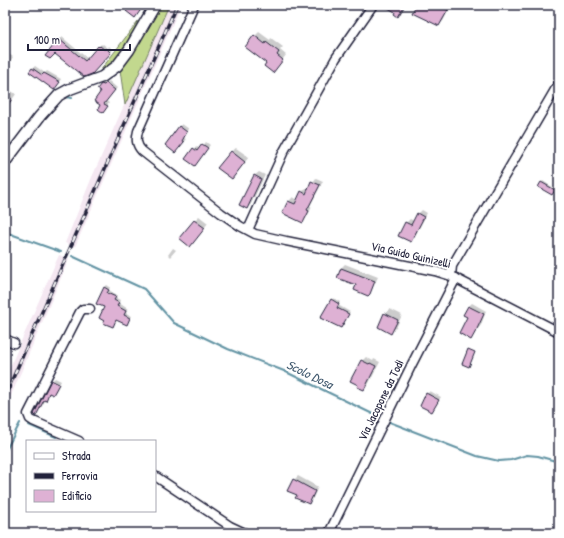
<svg xmlns="http://www.w3.org/2000/svg" width="564" height="538" font-family="'Patrick Hand',sans-serif">
  <rect width="100%" height="100%" fill="#fff"/>
  <filter id="ink" filterUnits="userSpaceOnUse"><feTurbulence type="fractalNoise" baseFrequency=".025" numOctaves="2"/><feDisplacementMap in="SourceGraphic" scale="8" xChannelSelector="R" yChannelSelector="G"/><feConvolveMatrix kernelMatrix="1 2 1 2 8 2 1 2 1" color-interpolation-filters="sRGB"/></filter>
  <g filter="url(#ink)">
    <path fill="#f5e8f2" d="M169,5H181L75,247L65,243L92,177Z
      M59,255L69,259L5,410V378Z"/>
    <path fill="#c2d88e" stroke="#727d64" d="M158,5H169L125,105L120,70Z
      M138,21L141,23L118,62L94,79Z"/>
    <path fill="#0003" d="M132,5L134,6L135,5H144L137,14L130,7Z
      M417,5H448L451,6L443,21L439,25Z
      M259,32L270,40L271,38L283,47L280,50L286,55L277,67L267,63L255,36Z
      M62,37L88,59L101,44L102,45L103,44L108,48L109,46L113,50L91,73L60,39Z
      M5,51L13,57L5,69Z
      M35,66L45,73L47,71L61,79L57,86L32,69Z
      M109,81L117,88L106,101L109,103L105,109L102,105L101,85L104,83L106,84Z
      M8,89L16,94L5,110V92Z
      M182,124L189,129L184,138L186,139L178,149L179,127Z
      M206,142L210,145L195,165L194,149L196,146L200,149Z
      M236,148L249,157L232,178L231,152Z
      M259,172L265,175L251,204L247,208L254,176Z
      M316,178L323,181L310,206L312,207L306,218L303,222L289,201L293,197L298,200L302,192L306,188L308,189Z
      M543,181L555,189L553,192L540,186Z
      M422,210L427,213L415,236L411,240L406,223L410,219L414,221L418,214Z
      M199,216L208,223L194,241L195,220Z
      M173,248L176,250L170,257L168,255Z
      M345,264L378,277L371,291L368,294L341,268Z
      M107,285L110,287L109,290L117,295L116,298L120,300L119,303L128,309L126,313L132,316L127,324L117,319L112,326L106,307L104,288Z
      M334,298L340,302L338,305L350,312L341,327L332,300Z
      M5,299L8,301L5,306Z
      M472,303L486,311L481,325L471,338L468,317V307Z
      M390,309L402,315L396,328L391,332L379,326L385,314Z
      M366,357L373,361L374,359L380,362L368,385L364,389L362,361Z
      M55,378L61,381L56,391L53,394L50,393L36,415L52,381Z
      M430,391L441,397L432,411L427,394Z
      M298,476L318,487L312,500L308,503L298,495L294,480Z"/>
    <g fill="none" stroke-linecap="round" stroke-linejoin="round">
      <path stroke="#6394a4" stroke-width="2" d="M66,97L72,98
        M5,169L8,165
        M5,232L61,252
        M72,256L144,289L174,323L228,349L284,371L383,419
        M387,421L477,456L499,461L511,460L527,455L538,456L559,462
        M29,425L56,437
        M62,440L65,441
        M5,452L20,423"/>
    </g>
    <path fill="#deb1d4" stroke="#22223b" d="M134,5H138L142,8L135,18L126,11L130,6L132,8Z
      M383,5H405L398,17L394,14L395,12Z
      M416,5H437L448,10L439,26L412,13Z
      M254,35L265,44L266,42L279,52L277,55L283,60L273,73L264,66L266,63L245,47Z
      M59,39L85,61L98,46L99,47L100,46L105,50L106,48L111,53L92,74L84,77L55,54L50,59L45,56Z
      M32,68L42,75L44,73L60,82L54,90L29,72Z
      M106,83L115,90L104,104L108,106L103,113L98,109L100,105L94,101L101,91L97,89L101,84L104,85Z
      M5,94L12,99L5,109Z
      M179,126L187,132L182,141L184,142L175,153L165,145Z
      M202,144L208,148L195,166L185,159L193,148L197,151Z
      M231,151L245,162L232,179L217,168Z
      M254,175L261,179L247,209L239,205Z
      M311,181L320,185L307,210L309,211L303,223L282,213L288,201L295,204L301,191L306,194Z
      M541,182L555,190L552,195L538,187Z
      M417,213L424,217L411,242L398,236L405,222L411,225Z
      M194,220L205,228L190,247L179,238Z
      M341,268L375,281L370,294L368,296L354,290L356,285L337,278Z
      M104,287L109,290L107,293L116,297L114,300L119,303L117,306L126,311L124,315L130,318L127,325L116,320L113,327L103,323L104,321L99,318L104,307L96,304Z
      M331,299L339,304L337,308L349,314L341,328L320,318Z
      M468,306L484,314L477,329L471,340L459,333L467,317L463,315Z
      M384,313L398,320L391,334L378,327Z
      M468,349L475,352L469,367L462,364Z
      M361,360L369,364L370,363L376,366L364,390L357,387L358,385L350,381Z
      M51,380L59,384L53,395L49,393L46,401L44,400L36,416L34,414Z
      M426,393L439,400L432,412L420,406Z
      M293,479L315,491L309,504L295,498L297,495L287,491Z"/>
    <g fill="none" stroke-linecap="round" stroke-linejoin="round">
      <defs>
        <path id="minor" d="M194,5L138,131C136,139 136,145 142,151L221,213L240,226L255,234L286,241L435,271L451,276L559,332
          M248,230L284,151L336,58L373,5
          M451,276L452,266L559,83
          M5,339L14,343
          M79,441L33,421L30,419L28,414L80,312L83,309H90
          M155,476L230,526L245,533
          M329,533L412,364L456,278"/>
        <path id="tertiary" d="M5,162L40,116L59,95L70,89L102,77L117,66L129,50L155,5"/>
      </defs>
      <use href="#minor" stroke="#22223b" stroke-width="11"/>
      <use href="#tertiary" stroke="#22223b" stroke-width="13"/>
      <use href="#minor" stroke="#fff" stroke-width="8"/>
      <use href="#tertiary" stroke="#fff" stroke-width="10"/>
      <defs>
        <path id="rail" d="M5,396L177,5"/>
      </defs>
      <use href="#rail" stroke="#22223b" stroke-width="3.5"/>
      <use href="#rail" stroke="#fff" stroke-width="2" stroke-dasharray="6" stroke-linecap="butt"/>
    </g>
  </g>
  <g text-anchor="middle" stroke-width="4" stroke-linejoin="round" paint-order="stroke">
    <g font-size="12" fill="#22223b" stroke="#fff">
      <text transform="translate(411 255) rotate(13)" y="4">Via Guido Guinizelli</text>
      <text transform="translate(381 400) rotate(-64)" y="4">Via Jacopone da Todi</text>
    </g>
    <g font-size="13" font-style="italic" fill="#435b70" stroke="#fff">
      <text transform="translate(310 374) rotate(26)" y="5">Scolo Dosa</text>
    </g>
  </g>
  <rect width="564" height="538" fill="none" stroke="#fff" stroke-width="20"/>
  <rect x="10" y="10" width="544" height="518" fill="none" stroke="#22223b" stroke-width="1.5" filter="url(#ink)"/>
  <rect x="26" y="440" width="130" height="72" fill="#ffffff" stroke="#a7a7b1"/>
  <rect x="34" y="453" width="20" height="6" fill="#ffffff" stroke="#a7a7b1"/>
  <text x="62" y="460" font-size="12" fill="#22223b">Strada</text>
  <rect x="34" y="473" width="20" height="6" fill="#22223b" stroke="#a7a7b1"/>
  <text x="62" y="480" font-size="12" fill="#22223b">Ferrovia</text>
  <rect x="34" y="490" width="20" height="12" fill="#deb1d4" stroke="#a7a7b1"/>
  <text x="62" y="500" font-size="12" fill="#22223b">Edificio</text>
  <path d="M28 44v6h102v-6" fill="none" stroke="#22223b" stroke-width="2"/>
  <text x="34" y="44" font-size="12" fill="#22223b" stroke="#ffffff" stroke-width="3" paint-order="stroke">100 m</text>
</svg>
